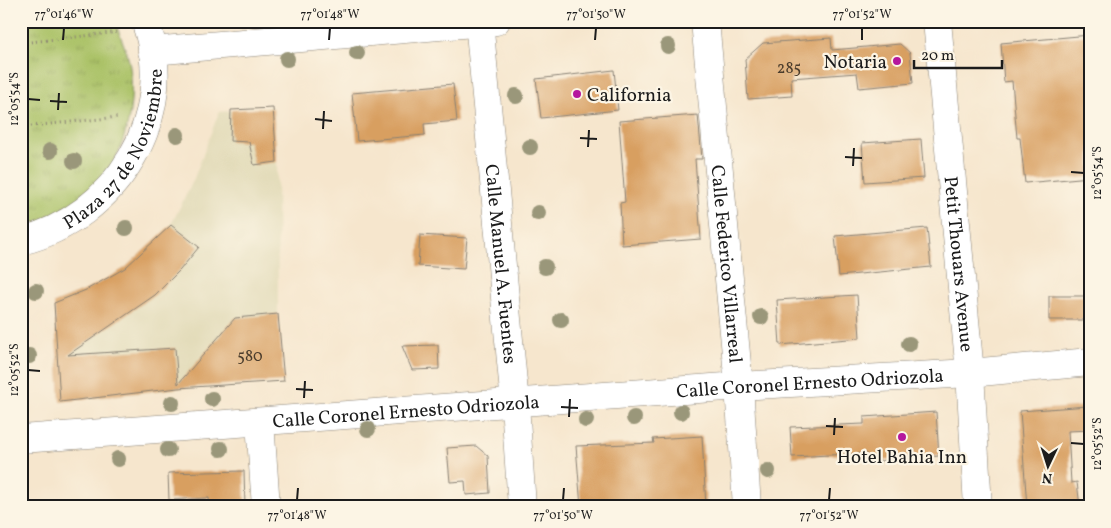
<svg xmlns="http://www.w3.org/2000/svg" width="1111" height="528" font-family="Vollkorn,serif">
  <defs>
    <pattern id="park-tufts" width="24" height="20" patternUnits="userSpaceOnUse" patternTransform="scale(1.25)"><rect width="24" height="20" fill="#abc267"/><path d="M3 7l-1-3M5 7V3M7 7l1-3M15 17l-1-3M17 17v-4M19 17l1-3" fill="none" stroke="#93a659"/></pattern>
  </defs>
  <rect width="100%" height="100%" fill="#fcf5e5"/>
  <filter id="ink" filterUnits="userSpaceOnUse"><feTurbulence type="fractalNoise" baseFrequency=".02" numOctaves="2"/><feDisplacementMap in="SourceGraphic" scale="10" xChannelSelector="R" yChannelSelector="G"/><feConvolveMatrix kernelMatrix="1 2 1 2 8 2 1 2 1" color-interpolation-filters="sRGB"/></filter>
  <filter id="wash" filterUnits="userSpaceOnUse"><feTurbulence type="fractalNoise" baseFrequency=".0096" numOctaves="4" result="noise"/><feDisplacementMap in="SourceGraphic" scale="20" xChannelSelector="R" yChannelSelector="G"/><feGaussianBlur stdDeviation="1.12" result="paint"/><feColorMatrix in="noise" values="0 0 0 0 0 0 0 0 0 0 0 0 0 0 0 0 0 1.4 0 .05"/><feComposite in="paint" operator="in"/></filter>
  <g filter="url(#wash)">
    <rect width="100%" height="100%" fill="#f6e6cd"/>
    <path fill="#e3dcba" d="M273,107L277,162L278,314L284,381L185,388L60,402L54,303L86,290L125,268L171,225L193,181L219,112Z"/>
    <path fill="url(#park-tufts)" stroke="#646f42" d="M21,21H115C119,34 126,48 129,61C139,114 119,175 76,209C61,221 38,228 21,237Z"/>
    <g id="blocks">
      <path fill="#d89f61" d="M1090,35V177L1025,183L1020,138H1017L1012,81L1004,82L1001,43Z
        M831,38L832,50L900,44L910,53L913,83L859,88L857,73L791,78L792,96L748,99L745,59L763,43Z
        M614,70L618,110L541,118L536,79Z
        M453,84L457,121L424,124L425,135L357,141L352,93Z
        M273,108L277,162L254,165L249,142L230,141L231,110Z
        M698,115L702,159H695L701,239L622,245L620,203L625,202L619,121Z
        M921,139L924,178L865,182L862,143Z
        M171,225L199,247L180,270L155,295L68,355L175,348L178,384L235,318L278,314L284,381L178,388L60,402L54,303L86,290L125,268Z
        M927,228L931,267L839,276L835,236Z
        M420,235L467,238L464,269L418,266Z
        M857,295L860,338L780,345L777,300Z
        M1049,296H1090V320H1049Z
        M438,345L439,369L412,370L402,346Z
        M1088,406L1090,430L1068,431L1071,483L1077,482L1080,507H1027L1020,411Z
        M936,412L939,456L867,462L866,453L792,457L790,427L864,424V417Z
        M702,436L706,507H581L576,446L654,443L653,439Z
        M476,446L488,456L490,493L466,495L465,481L450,482L447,448Z
        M244,471L245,507H210L209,498L169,500L168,473Z"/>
    </g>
  </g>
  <g filter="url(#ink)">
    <use href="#blocks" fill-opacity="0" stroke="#898174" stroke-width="1"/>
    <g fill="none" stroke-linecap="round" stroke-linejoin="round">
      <defs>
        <g id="minor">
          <path id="s1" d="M479,21L515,404L522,507"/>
          <path id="s2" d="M705,21L739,386L747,507"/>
          <path d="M152,51L496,21"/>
          <path id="s3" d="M21,241C115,218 180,116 145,21"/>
          <path d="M260,422L266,507"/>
          <path id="s4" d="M21,439L739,386L970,373L1090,362"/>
        </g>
        <g id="major">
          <path id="s5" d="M937,21L970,373L978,507"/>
        </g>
      </defs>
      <use href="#minor" stroke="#898174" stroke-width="29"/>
      <use href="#major" stroke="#898174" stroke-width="29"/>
      <path stroke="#898174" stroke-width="3" stroke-dasharray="1 4" stroke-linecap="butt" d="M21,43L120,32
        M21,127L119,117"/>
      <use href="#minor" stroke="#fff" stroke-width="28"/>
      <use href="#major" stroke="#fff" stroke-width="28"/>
    </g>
    <g fill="#9a977a">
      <circle cx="668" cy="46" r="8"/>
      <circle cx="357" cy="53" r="8"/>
      <circle cx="287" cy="59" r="8"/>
      <circle cx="516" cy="96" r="8"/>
      <circle cx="177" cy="135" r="8"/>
      <circle cx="530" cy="147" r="8"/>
      <circle cx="50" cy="151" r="8"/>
      <circle cx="74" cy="161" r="8"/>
      <circle cx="538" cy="213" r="8"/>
      <circle cx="126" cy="228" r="8"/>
      <circle cx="545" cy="267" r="8"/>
      <circle cx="36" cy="291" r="8"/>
      <circle cx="761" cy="317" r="8"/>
      <circle cx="561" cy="320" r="8"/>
      <circle cx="909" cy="344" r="8"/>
      <circle cx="29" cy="356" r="8"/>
      <circle cx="212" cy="399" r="8"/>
      <circle cx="172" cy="403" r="8"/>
      <circle cx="681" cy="412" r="8"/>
      <circle cx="634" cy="418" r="8"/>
      <circle cx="586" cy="420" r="8"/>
      <circle cx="368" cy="429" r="8"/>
      <circle cx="221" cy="449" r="8"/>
      <circle cx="168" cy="450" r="8"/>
      <circle cx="118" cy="459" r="8"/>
      <circle cx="768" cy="471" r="8"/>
    </g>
  </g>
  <path fill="none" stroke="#1c1c1c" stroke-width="2" d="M63,40L64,28M329,40L330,28M595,40L596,28M862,40V28M28,99L40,100M50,101L67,102M58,110L59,93M315,119L332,121M323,129L324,111M580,138L597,139M588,147L589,130M845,157L862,158M853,166L854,148M1071,172L1084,173M28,370L40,371M296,389L313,390M304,398L305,381M561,407L578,408M569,417L570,399M826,426L843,427M834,435L835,418M1071,443L1084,444M297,500L298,488M563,500L564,488M829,500L830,488"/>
  <g fill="#b5179e" stroke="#fcf5e5" stroke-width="2">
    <circle cx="897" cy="61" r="5"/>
    <circle cx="577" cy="94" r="5"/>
    <circle cx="902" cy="437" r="5"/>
  </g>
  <g text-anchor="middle" stroke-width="4.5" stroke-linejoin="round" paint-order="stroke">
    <g font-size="16" fill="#4b3d2d">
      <text x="789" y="73">285</text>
      <text x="250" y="361">580</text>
    </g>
    <g font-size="19" fill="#1c1c1c" stroke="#fcf5e5" text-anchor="end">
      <text x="887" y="68">Notaria</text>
      <text x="587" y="101" text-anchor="start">California</text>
      <text x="902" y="463" text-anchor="middle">Hotel Bahia Inn</text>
    </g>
    <g font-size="19" fill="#1c1c1c" stroke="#fcf5e5">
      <text dy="7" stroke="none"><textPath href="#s3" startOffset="141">Plaza 27 de Noviembre</textPath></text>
      <text dy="7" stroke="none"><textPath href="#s1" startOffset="244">Calle Manuel A. Fuentes</textPath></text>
      <text dy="7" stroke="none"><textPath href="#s2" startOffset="244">Calle Federico Villarreal</textPath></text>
      <text dy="7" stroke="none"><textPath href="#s5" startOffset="244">Petit Thouars Avenue</textPath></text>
      <text dy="7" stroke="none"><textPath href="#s4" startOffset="791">Calle Coronel Ernesto Odriozola</textPath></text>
      <text dy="7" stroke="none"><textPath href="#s4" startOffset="386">Calle Coronel Ernesto Odriozola</textPath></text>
    </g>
  </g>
  <rect width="1111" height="528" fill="none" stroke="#fcf5e5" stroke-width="55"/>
  <g transform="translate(1048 466) rotate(184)" stroke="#fcf5e5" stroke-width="4" paint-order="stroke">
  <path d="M0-4L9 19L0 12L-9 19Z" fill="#1c1c1c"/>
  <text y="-8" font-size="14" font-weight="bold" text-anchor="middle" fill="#1c1c1c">N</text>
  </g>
  <path d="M914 60v8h88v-8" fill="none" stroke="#1c1c1c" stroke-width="2.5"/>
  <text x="921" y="60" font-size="15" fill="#1c1c1c" stroke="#fcf5e5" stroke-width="4" paint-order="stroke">20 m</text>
  <rect x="28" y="28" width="1056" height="472" fill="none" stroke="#1c1c1c" stroke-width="2"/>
  <g font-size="12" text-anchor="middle" fill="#1c1c1c">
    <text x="64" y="18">77°01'46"W</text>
    <text x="330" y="18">77°01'48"W</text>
    <text x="596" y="18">77°01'50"W</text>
    <text x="862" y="18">77°01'52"W</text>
    <text transform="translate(14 99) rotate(-90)" y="4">12°05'54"S</text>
    <text transform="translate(1097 173) rotate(-90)" y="4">12°05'54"S</text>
    <text transform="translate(14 370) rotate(-90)" y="4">12°05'52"S</text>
    <text transform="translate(1097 444) rotate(-90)" y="4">12°05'52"S</text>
    <text x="297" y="519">77°01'48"W</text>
    <text x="563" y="519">77°01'50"W</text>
    <text x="829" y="519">77°01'52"W</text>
  </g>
</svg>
